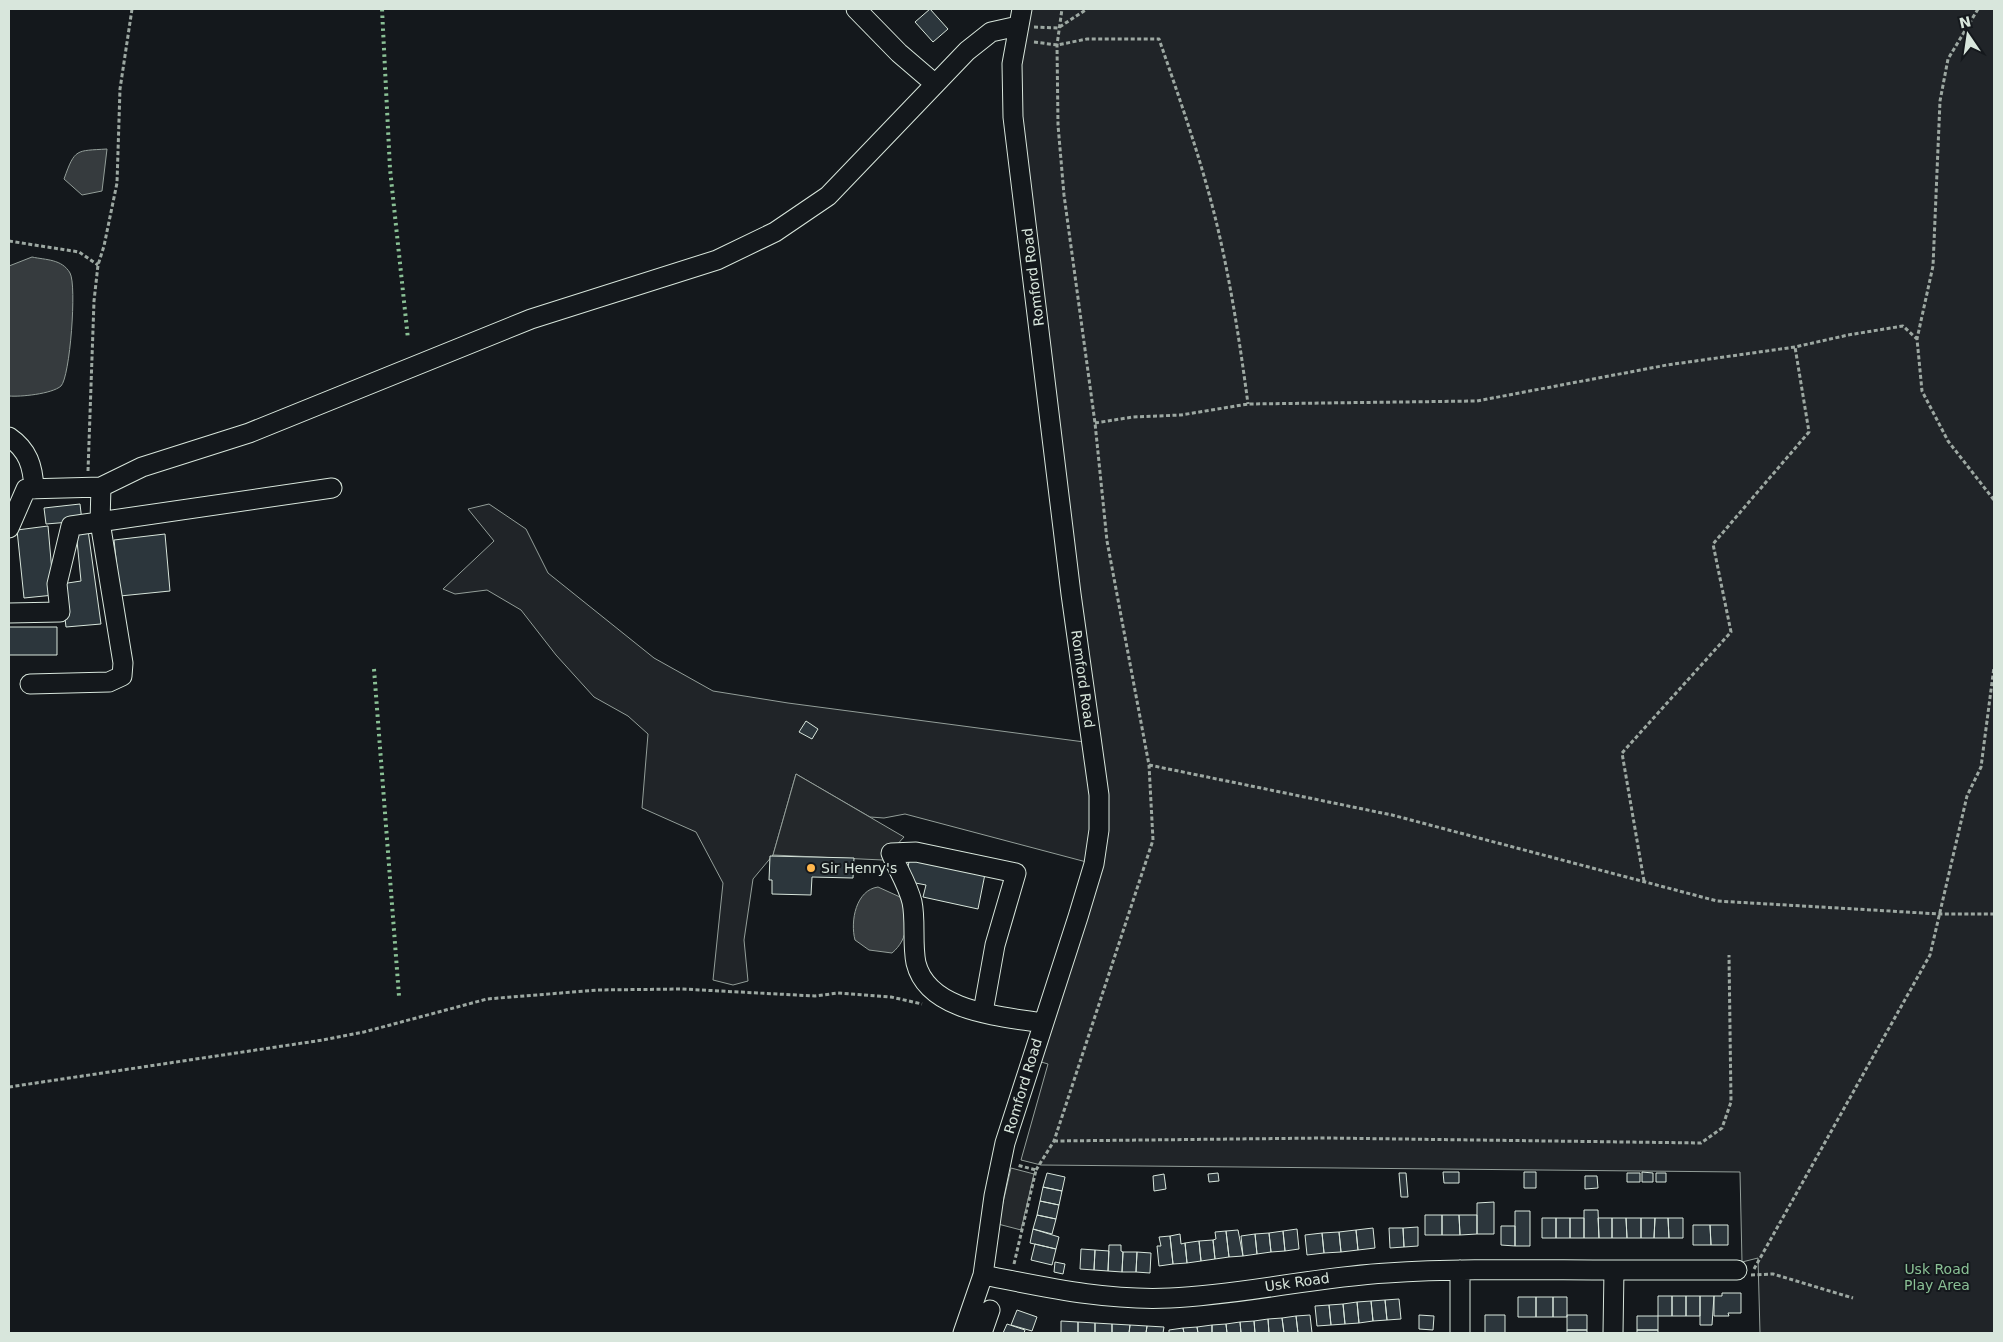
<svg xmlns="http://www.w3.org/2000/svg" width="2003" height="1342" font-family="'DejaVu Sans',sans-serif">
  <rect width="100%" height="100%" fill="#14181c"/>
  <path fill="#202428" stroke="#939e99" d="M1023,9H1994V1333H1760L1758,1258L1742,1262L1740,1172L1041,1165L1021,1160L1048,1064L1031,1059L1094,864L905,814L884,818L870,817L796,774L773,855L753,879L744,940L748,981L733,985L713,980L723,883L696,832L642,808L648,734L628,716L594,697L556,655L521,610L487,590L455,594L443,589L494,541L468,509L489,504L526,529L548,573L654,658L713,691L788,703L1092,743L1017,143Z"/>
  <path fill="#24282b" stroke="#939e99" d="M796,774L904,837L883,860L773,855Z
    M1011,1168L1034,1174L1021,1230L998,1224Z"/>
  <path fill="#363b3e" stroke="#939e99" d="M107,149L102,191L82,195L64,179C75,148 76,151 107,149Z
    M32,257C46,260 62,259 70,273C77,285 70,377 61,386C52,394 20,397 9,396V266Z
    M878,887L900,897C910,916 909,939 892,953L869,950L855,940C850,921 856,890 878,887Z"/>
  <path fill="#2c363c" stroke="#d8e6dc" d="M930,9L948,29L933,42L915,22Z
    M80,504L82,521L46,524L44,508Z
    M48,526L54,595L24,598L17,530Z
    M88,530L101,624L66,627L61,584L81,581L76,531Z
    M165,534L170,591L120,596L114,540Z
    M9,627H57V655H9Z
    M806,721L818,729L812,739L799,732Z
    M770,856L854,858L853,878L812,877L811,895L772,894V880H769Z
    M910,857L985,874L978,909L923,897L926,885L905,881Z
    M1443,1172H1459V1183H1444Z
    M1524,1172H1536V1188H1524Z
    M1642,1172L1653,1173V1182H1642Z
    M1047,1173L1065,1177L1062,1191L1043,1187Z
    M1218,1173L1219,1181L1209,1182L1208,1174Z
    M1399,1173H1406L1408,1197H1401Z
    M1627,1173H1640V1182H1627Z
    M1656,1173H1666V1182H1656Z
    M1164,1174L1166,1189L1154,1191L1153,1176Z
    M1585,1176H1597L1598,1188L1585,1189Z
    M1043,1187L1062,1191L1059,1205L1040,1201Z
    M1040,1201L1059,1205L1056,1219L1037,1215Z
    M1494,1202V1234H1477V1203Z
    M1584,1210H1598L1599,1238H1584Z
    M1515,1211H1530V1246H1515Z
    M1037,1215L1056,1219L1052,1234L1033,1229Z
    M1425,1215H1442V1235H1425Z
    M1442,1215H1459L1460,1235H1442Z
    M1459,1215H1477V1234L1460,1235Z
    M1542,1218H1556V1238H1542Z
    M1556,1218H1570V1238H1556Z
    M1570,1218H1584V1238H1570Z
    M1598,1218H1612V1238H1599Z
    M1612,1218H1626L1627,1238H1612Z
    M1626,1218H1641V1238H1627Z
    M1641,1218H1655L1654,1238H1641Z
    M1655,1218H1668L1669,1238H1654Z
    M1668,1218H1683V1238H1669Z
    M1693,1225H1710L1711,1245H1693Z
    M1710,1225H1728V1245H1711Z
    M1501,1226H1515V1246L1501,1245Z
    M1418,1227V1246L1404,1247L1403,1228Z
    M1373,1228L1375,1248L1358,1250L1356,1230Z
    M1389,1228H1403L1404,1247L1390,1248Z
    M1033,1229L1059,1237L1056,1249L1030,1243Z
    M1297,1229L1299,1249L1285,1251L1283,1231Z
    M1238,1230L1243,1256L1229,1257L1226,1231Z
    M1356,1230L1358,1250L1341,1252L1339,1232Z
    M1226,1231L1229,1257L1215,1259L1213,1240L1216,1239L1215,1232Z
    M1283,1231L1285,1251L1271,1252L1269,1233Z
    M1339,1232L1341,1252L1324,1253L1322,1233Z
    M1269,1233L1271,1252L1257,1254L1255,1234Z
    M1322,1233L1324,1253L1307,1255L1305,1235Z
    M1180,1234L1181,1244L1185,1243L1187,1263L1173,1264L1170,1236Z
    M1255,1234L1257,1254L1243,1256L1241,1236Z
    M1170,1236L1173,1264L1159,1266L1157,1246H1161L1159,1237Z
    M1213,1240L1215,1259L1201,1261L1199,1241Z
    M1199,1241L1201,1261L1187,1263L1185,1243Z
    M1035,1244L1056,1249L1052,1265L1031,1260Z
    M1109,1245H1121V1251L1123,1252L1122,1272L1108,1271Z
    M1081,1249L1095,1250L1094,1270L1080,1269Z
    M1095,1250L1109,1251L1108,1271L1094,1270Z
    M1123,1252H1137L1136,1272H1122Z
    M1137,1252L1151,1253L1150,1273L1136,1272Z
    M1055,1262L1065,1264L1063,1274L1054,1272Z
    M1722,1293H1741V1313H1728L1729,1316H1714V1296H1722Z
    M1658,1296H1672V1316H1658Z
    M1672,1296H1686V1316H1672Z
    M1686,1296H1700V1316H1686Z
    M1700,1296H1714L1712,1325H1700Z
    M1518,1297H1536V1317H1518Z
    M1536,1297H1553V1317H1536Z
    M1553,1297H1567V1317H1553Z
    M1399,1299L1401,1319L1387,1320L1385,1300Z
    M1385,1300L1387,1320L1373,1321L1371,1301Z
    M1371,1301L1373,1321L1359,1323L1357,1302Z
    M1357,1302L1359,1323L1345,1324L1343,1304Z
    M1343,1304L1345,1324L1331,1325L1329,1305Z
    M1329,1305L1331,1325L1317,1326L1315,1306Z
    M1017,1310L1037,1317L1032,1331L1011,1325Z
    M1310,1315L1312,1333H1298L1296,1316Z
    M1419,1315L1434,1316L1433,1330L1419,1329Z
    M1485,1315H1505V1333H1485Z
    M1567,1315H1587V1330H1567Z
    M1296,1316L1298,1333H1284L1282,1318Z
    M1637,1316H1658V1330H1637Z
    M1282,1318L1284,1333H1269L1268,1319Z
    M1268,1319L1269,1333H1255L1254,1321Z
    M1061,1321L1078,1322V1333H1061Z
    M1254,1321L1255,1333H1241L1240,1322Z
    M1078,1322L1095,1323V1333H1078Z
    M1240,1322L1241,1333H1227L1226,1324Z
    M1095,1323L1112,1324V1333H1095Z
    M1007,1324L1025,1330L1024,1333H1003Z
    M1112,1324L1130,1325L1129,1333H1112Z
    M1226,1324L1227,1333H1212V1325Z
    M1130,1325L1147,1326L1146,1333H1129Z
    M1212,1325V1333H1198L1197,1327Z
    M1147,1326L1164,1327L1163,1333H1146Z
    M1197,1327L1198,1333H1184L1183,1328Z
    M1183,1328L1184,1333H1169V1330Z
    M1567,1330H1587V1333H1567Z
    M1637,1330H1658V1333H1637Z"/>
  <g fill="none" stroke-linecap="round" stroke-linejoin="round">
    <defs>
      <path id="minor" d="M856,9L899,53L934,83
        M9,437C28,450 33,466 34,489
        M9,528L26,489L101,487L142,467L249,433L531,319L717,260L775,232L828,196L967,51L991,32L1018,26
        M9,613L60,612L57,584L71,526L332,488
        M30,684L109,682L122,676L123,663L100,522L101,487
        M983,1012L995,945L1016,873L916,852L891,853C897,868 908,885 912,902C916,921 912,943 916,963C928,1012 1001,1016 1042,1023
        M1460,1270V1333
        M1614,1270H1737
        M983,1275C1045,1287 1105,1301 1170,1298C1242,1295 1314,1277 1387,1273C1462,1268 1538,1270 1614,1270L1613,1333
        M963,1333L983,1275L994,1196L1005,1143L1078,917L1094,864L1099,830V795L1071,594L1013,117L1012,64L1022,9
        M982,1333L990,1310"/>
    </defs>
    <use href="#minor" stroke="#d8e6dc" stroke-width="21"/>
    <path stroke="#9da8a2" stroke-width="3" stroke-dasharray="4 2.5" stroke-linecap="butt" d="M1978,9L1948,59L1940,101L1933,266L1917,339L1922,391L1948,441L1994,500
      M1034,27L1058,28L1087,9
      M1034,42L1057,45L1087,39H1159C1180,100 1202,162 1217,225C1231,284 1240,344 1248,404
      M9,241L79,252L98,265
      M1095,423L1133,417L1181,415L1248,404L1477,401L1667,365L1795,347L1848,335L1903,326L1917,339
      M88,471L94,301L98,265L104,246L117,183L120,89L132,9
      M1149,765L1392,815L1717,901L1940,914H1994
      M1644,881L1622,753L1731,632L1713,544L1809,432L1795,347
      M9,1087L323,1040L364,1032L487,999L598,990L682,989L815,996L838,993L891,997L922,1004
      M1054,1141L1325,1138L1701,1143L1722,1128L1731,1102L1729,955
      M1036,1170L1054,1141L1153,840L1149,765L1107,541L1095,423L1064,195L1058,125L1057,45L1062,9
      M1014,1264L1036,1170L1017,1165
      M1754,1269L1930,955L1967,796L1981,767L1994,667
      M1751,1275L1773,1274L1853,1298"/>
    <use href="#minor" stroke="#14181c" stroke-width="19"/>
    <path stroke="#8ac095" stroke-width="4" stroke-dasharray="2.5 4" stroke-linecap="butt" d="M382,9L390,169L408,339
      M374,669L399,996"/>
  </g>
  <circle fill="#ffb74d" stroke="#14181c" stroke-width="2" cx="811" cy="868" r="5"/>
  <g text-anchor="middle" stroke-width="4" stroke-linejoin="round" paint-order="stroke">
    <g font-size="14" fill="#d8e6dc" stroke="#14181c">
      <text transform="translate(1033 277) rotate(-97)" y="5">Romford Road</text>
      <text transform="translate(1083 679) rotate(82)" y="5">Romford Road</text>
      <text transform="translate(1023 1086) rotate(-73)" y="5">Romford Road</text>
      <text transform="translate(1297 1282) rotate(-8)" y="5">Usk Road</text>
    </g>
    <g font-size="14" fill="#d8e6dc" stroke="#14181c" text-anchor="start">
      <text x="821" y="873">Sir Henry's</text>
    </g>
    <g font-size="14" fill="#8ac095" stroke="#14181c">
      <text x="1937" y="1274">Usk Road<tspan x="1937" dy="16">Play Area</tspan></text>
    </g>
  </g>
  <rect width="2003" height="1342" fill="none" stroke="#d8e6dc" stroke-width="20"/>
  <g transform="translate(1968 35) rotate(347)" stroke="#14181c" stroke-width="4" paint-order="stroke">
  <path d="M0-4L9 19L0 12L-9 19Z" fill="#d8e6dc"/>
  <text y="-8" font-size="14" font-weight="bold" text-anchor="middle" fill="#d8e6dc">N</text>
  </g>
</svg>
